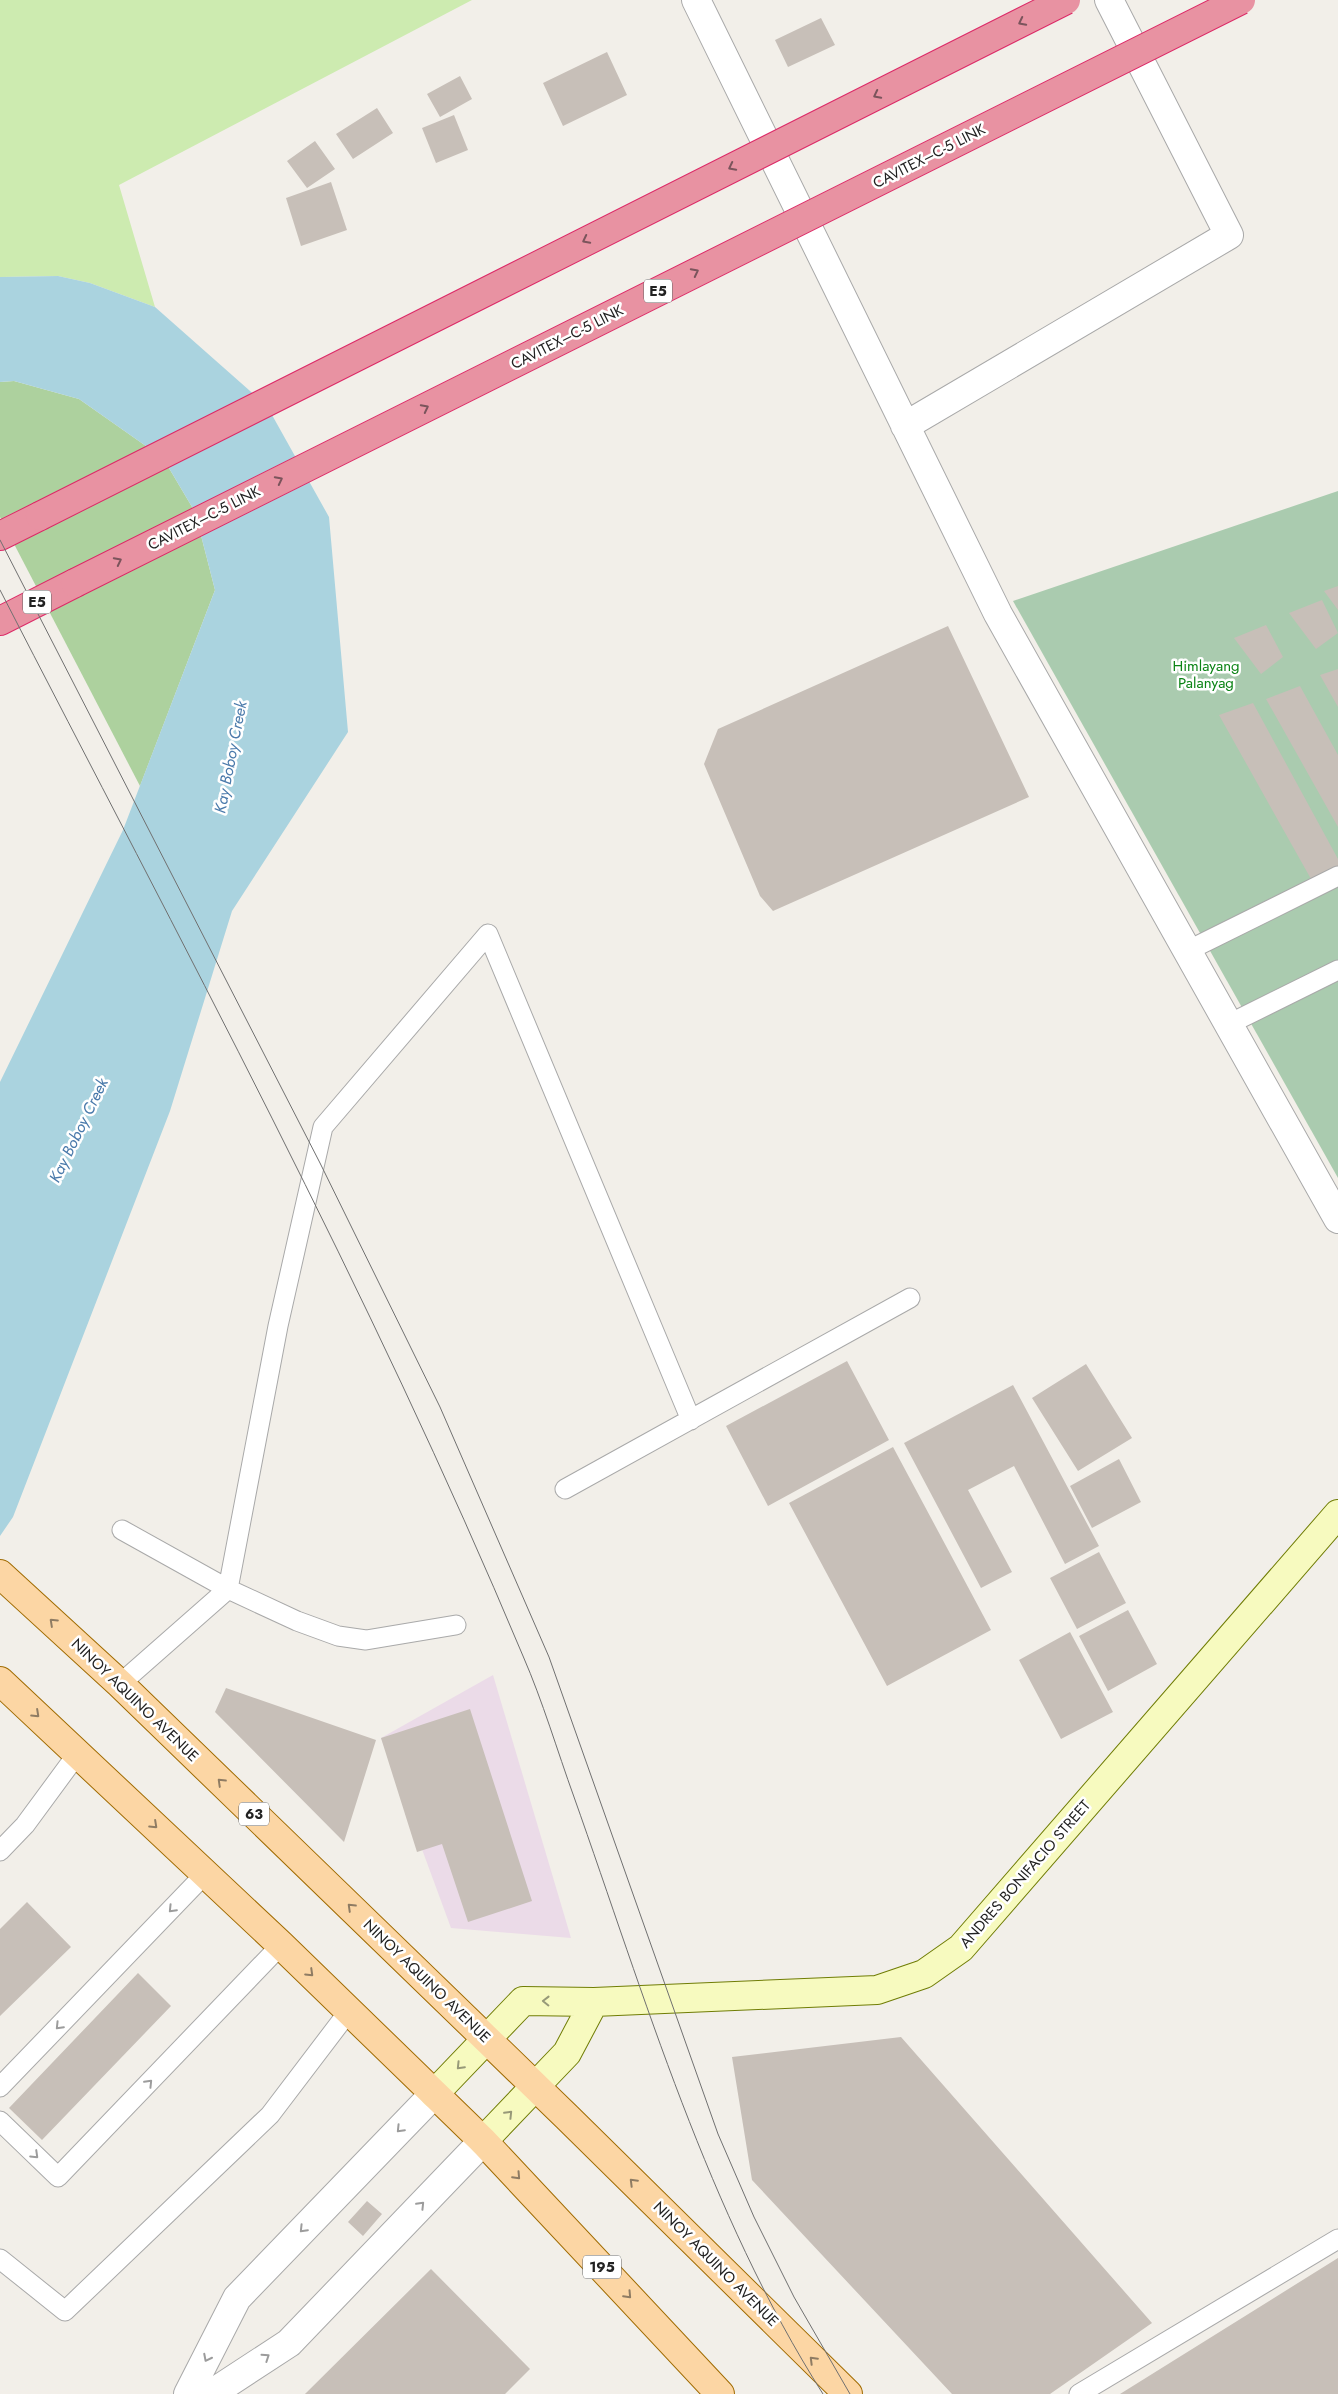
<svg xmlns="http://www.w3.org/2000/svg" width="1338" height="2394" font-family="Jost,sans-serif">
  <rect width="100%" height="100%" fill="#f2efe9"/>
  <path fill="#ebdbe8" d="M493,1675L571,1938L451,1928L381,1738Z"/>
  <path fill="#cdebb0" d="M0,0H472L119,185L155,307L90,283L58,276L0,277Z"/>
  <path fill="#add19e" d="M14,381L79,399L163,458L195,512L215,590L140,786L0,517V382Z"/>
  <path fill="#aacbaf" d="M1338,491V1178L1013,601Z"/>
  <path fill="#aad3df" d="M58,276L90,283L155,307L267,406L329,517L348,732L232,911L170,1111L13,1517L0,1536V1082L123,830L215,590L195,512L163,458L79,399L14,381L0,382V277Z"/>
  <path fill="#c7bfb8" d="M821,18L835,45L788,67L775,40Z
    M607,52L627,95L563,126L543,83Z
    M460,76L472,99L440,117L427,94Z
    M377,108L393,133L353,159L336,134Z
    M454,115L468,150L436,163L422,128Z
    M315,141L335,169L307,188L287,161Z
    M331,182L347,230L301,246L286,198Z
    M1338,586V610L1324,591Z
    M1322,600L1338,633L1316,649L1289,613Z
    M1266,625L1283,657L1261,674L1234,638Z
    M948,626L1029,797L773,911L760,896L704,764L718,729Z
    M1338,669V707L1320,675Z
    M1300,686L1338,755V827L1266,699Z
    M1253,703L1338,859V866L1311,879L1219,715Z
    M847,1361L889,1440L768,1506L726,1426Z
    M1086,1364L1132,1438L1078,1471L1032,1398Z
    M1013,1385L1099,1546L1065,1564L1014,1466L968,1490L1012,1572L981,1588L904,1443Z
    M893,1447L991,1630L887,1686L789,1503Z
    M1119,1459L1141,1502L1092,1528L1070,1486Z
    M1099,1552L1126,1603L1077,1629L1050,1578Z
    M1128,1610L1157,1664L1108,1691L1079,1636Z
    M1070,1632L1113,1712L1061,1739L1019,1660Z
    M226,1688L376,1740L344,1842L215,1712Z
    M470,1709L532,1901L468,1922L442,1844L417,1852L381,1738Z
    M27,1902L71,1947L0,2016V1929Z
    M138,1973L171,2006L42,2140L9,2108Z
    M901,2037L1152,2323L1050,2394H952L752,2180L732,2057Z
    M367,2201L382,2214L363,2236L348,2222Z
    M1338,2258V2394H1120Z
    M431,2269L530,2369L505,2394H305Z"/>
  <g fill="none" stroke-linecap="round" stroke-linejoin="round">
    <defs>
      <path id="lane" d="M1187,951L1338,876
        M1229,1024L1338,970
        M565,1489L910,1298
        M122,1530L228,1589L297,1621L338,1636L366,1640L456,1625
        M120,1684L228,1589L278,1326L323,1127L488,934L691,1420
        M0,1851L25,1825L78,1753
        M0,2087L205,1874
        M0,2121L58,2177L281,1945
        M0,2259L65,2311L270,2115L349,2011
        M1079,2394L1338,2239"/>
      <path id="street" d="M696,0L998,614L1338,1219
        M905,426L1229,235L1109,0
        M188,2394L237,2298L434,2094
        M211,2394L289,2343L483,2141"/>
      <path id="secondary" d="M434,2094L523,2001L594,2002L877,1990L924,1974L961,1948L1338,1514
        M483,2141L567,2053L594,2002"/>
      <path id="primary" d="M0,1574L120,1684L567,2117L848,2394
        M0,1681L281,1945L483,2141L720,2394"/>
      <path id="highway" d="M0,536L40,516
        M0,621L75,583"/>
    </defs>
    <use href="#lane" stroke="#a9a9a9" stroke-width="21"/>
    <use href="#street" stroke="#a9a9a9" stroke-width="30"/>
    <use href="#secondary" stroke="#707d05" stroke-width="30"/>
    <use href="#primary" stroke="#a06b00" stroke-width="30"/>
    <use href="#highway" stroke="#dc2a67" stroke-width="30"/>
    <use href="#lane" stroke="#fff" stroke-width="19"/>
    <use href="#street" stroke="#fff" stroke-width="28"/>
    <use href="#secondary" stroke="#f7fabf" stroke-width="28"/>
    <use href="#primary" stroke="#fcd6a4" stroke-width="28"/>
    <use href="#highway" stroke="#e892a2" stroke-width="28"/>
    <path stroke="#707070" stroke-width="1" d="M0,540L320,1163L440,1407L549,1657L718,2134L754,2217L794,2297L850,2394
      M0,590C181,942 370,1291 523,1656C543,1702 557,1750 574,1797C645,1997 708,2213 823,2394"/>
    <defs>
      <path id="highway-bridge" d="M40,516L1066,0
        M75,583L1241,0"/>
    </defs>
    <use href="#highway-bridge" stroke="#dc2a67" stroke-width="30" stroke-linecap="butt"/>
    <use href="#highway-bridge" stroke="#e892a2" stroke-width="28"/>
  </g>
  <defs><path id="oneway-chevron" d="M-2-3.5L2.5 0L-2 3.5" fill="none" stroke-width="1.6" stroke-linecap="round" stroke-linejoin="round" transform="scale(1.25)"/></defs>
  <g stroke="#7b545c">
    <use href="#oneway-chevron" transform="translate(1022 22) rotate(153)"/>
    <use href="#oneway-chevron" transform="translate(877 95) rotate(153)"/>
    <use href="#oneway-chevron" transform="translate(732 167) rotate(153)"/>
    <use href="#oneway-chevron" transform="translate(586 240) rotate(153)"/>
    <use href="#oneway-chevron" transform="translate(695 272) rotate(-27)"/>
    <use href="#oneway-chevron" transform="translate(425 408) rotate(-27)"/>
    <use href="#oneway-chevron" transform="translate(279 480) rotate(-27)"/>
    <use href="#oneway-chevron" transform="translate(118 561) rotate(-27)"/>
  </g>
  <g stroke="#8f7c63">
    <use href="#oneway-chevron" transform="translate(53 1622) rotate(-137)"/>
    <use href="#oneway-chevron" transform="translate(36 1714) rotate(43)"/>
    <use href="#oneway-chevron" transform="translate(221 1782) rotate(-136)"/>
    <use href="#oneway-chevron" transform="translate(154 1825) rotate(43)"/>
    <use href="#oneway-chevron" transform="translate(351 1907) rotate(-136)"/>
    <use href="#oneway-chevron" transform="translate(310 1973) rotate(44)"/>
    <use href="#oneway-chevron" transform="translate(517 2176) rotate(47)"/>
    <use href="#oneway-chevron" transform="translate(633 2182) rotate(-135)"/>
    <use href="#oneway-chevron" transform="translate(628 2295) rotate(47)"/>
    <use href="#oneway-chevron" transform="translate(813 2360) rotate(-135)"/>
  </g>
  <g stroke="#9c9c9c">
    <use href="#oneway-chevron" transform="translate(172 1909) rotate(134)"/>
    <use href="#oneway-chevron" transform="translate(59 2026) rotate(134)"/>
    <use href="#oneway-chevron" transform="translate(149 2083) rotate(-46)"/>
    <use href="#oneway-chevron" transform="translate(400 2129) rotate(134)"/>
    <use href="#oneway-chevron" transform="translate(35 2155) rotate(44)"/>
    <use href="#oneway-chevron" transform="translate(421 2205) rotate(-46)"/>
    <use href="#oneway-chevron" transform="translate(303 2229) rotate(134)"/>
    <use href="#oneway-chevron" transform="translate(266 2357) rotate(-34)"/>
    <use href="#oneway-chevron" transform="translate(207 2358) rotate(117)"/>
  </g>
  <g stroke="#979978">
    <use href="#oneway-chevron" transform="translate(546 2001) rotate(-179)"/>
    <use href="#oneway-chevron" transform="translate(460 2066) rotate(134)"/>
    <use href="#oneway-chevron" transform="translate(509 2114) rotate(-46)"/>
  </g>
  <g text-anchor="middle" stroke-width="5" stroke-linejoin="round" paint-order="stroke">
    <g fill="#fff" stroke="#646464" stroke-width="1">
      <rect x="644" y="279.5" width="28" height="23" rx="4"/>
      <rect x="23" y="590.5" width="28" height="23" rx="4"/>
      <rect x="239" y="1802.5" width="30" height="23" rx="4"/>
      <rect x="583" y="2255.5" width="38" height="23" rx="4"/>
    </g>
    <g font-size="14" font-weight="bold" fill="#222">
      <text x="658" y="296">E5</text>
      <text x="37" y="607">E5</text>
      <text x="254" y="1819">63</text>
      <text x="602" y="2272">195</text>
    </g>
    <g font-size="15" fill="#222" stroke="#fff">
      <text transform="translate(929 156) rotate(-27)" y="5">CAVITEX–C-5 LINK</text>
      <text transform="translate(567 337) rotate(-27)" y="5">CAVITEX–C-5 LINK</text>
      <text transform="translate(204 518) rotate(-27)" y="5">CAVITEX–C-5 LINK</text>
      <text transform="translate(135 1700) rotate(44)" y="5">NINOY AQUINO AVENUE</text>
      <text transform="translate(1025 1874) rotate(-49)" y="5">ANDRES BONIFACIO STREET</text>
      <text transform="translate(427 1981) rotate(44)" y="5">NINOY AQUINO AVENUE</text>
      <text transform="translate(716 2264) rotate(45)" y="5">NINOY AQUINO AVENUE</text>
    </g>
    <g font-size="15" fill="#0c8416" stroke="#fff">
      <text x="1206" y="671">Himlayang<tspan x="1206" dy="17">Palanyag</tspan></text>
    </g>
    <g font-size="16" font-style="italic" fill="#4a7aab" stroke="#fff">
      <text transform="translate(230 757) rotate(-79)" y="6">Kay Boboy Creek</text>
      <text transform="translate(78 1130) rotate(-64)" y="6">Kay Boboy Creek</text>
    </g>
  </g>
</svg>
